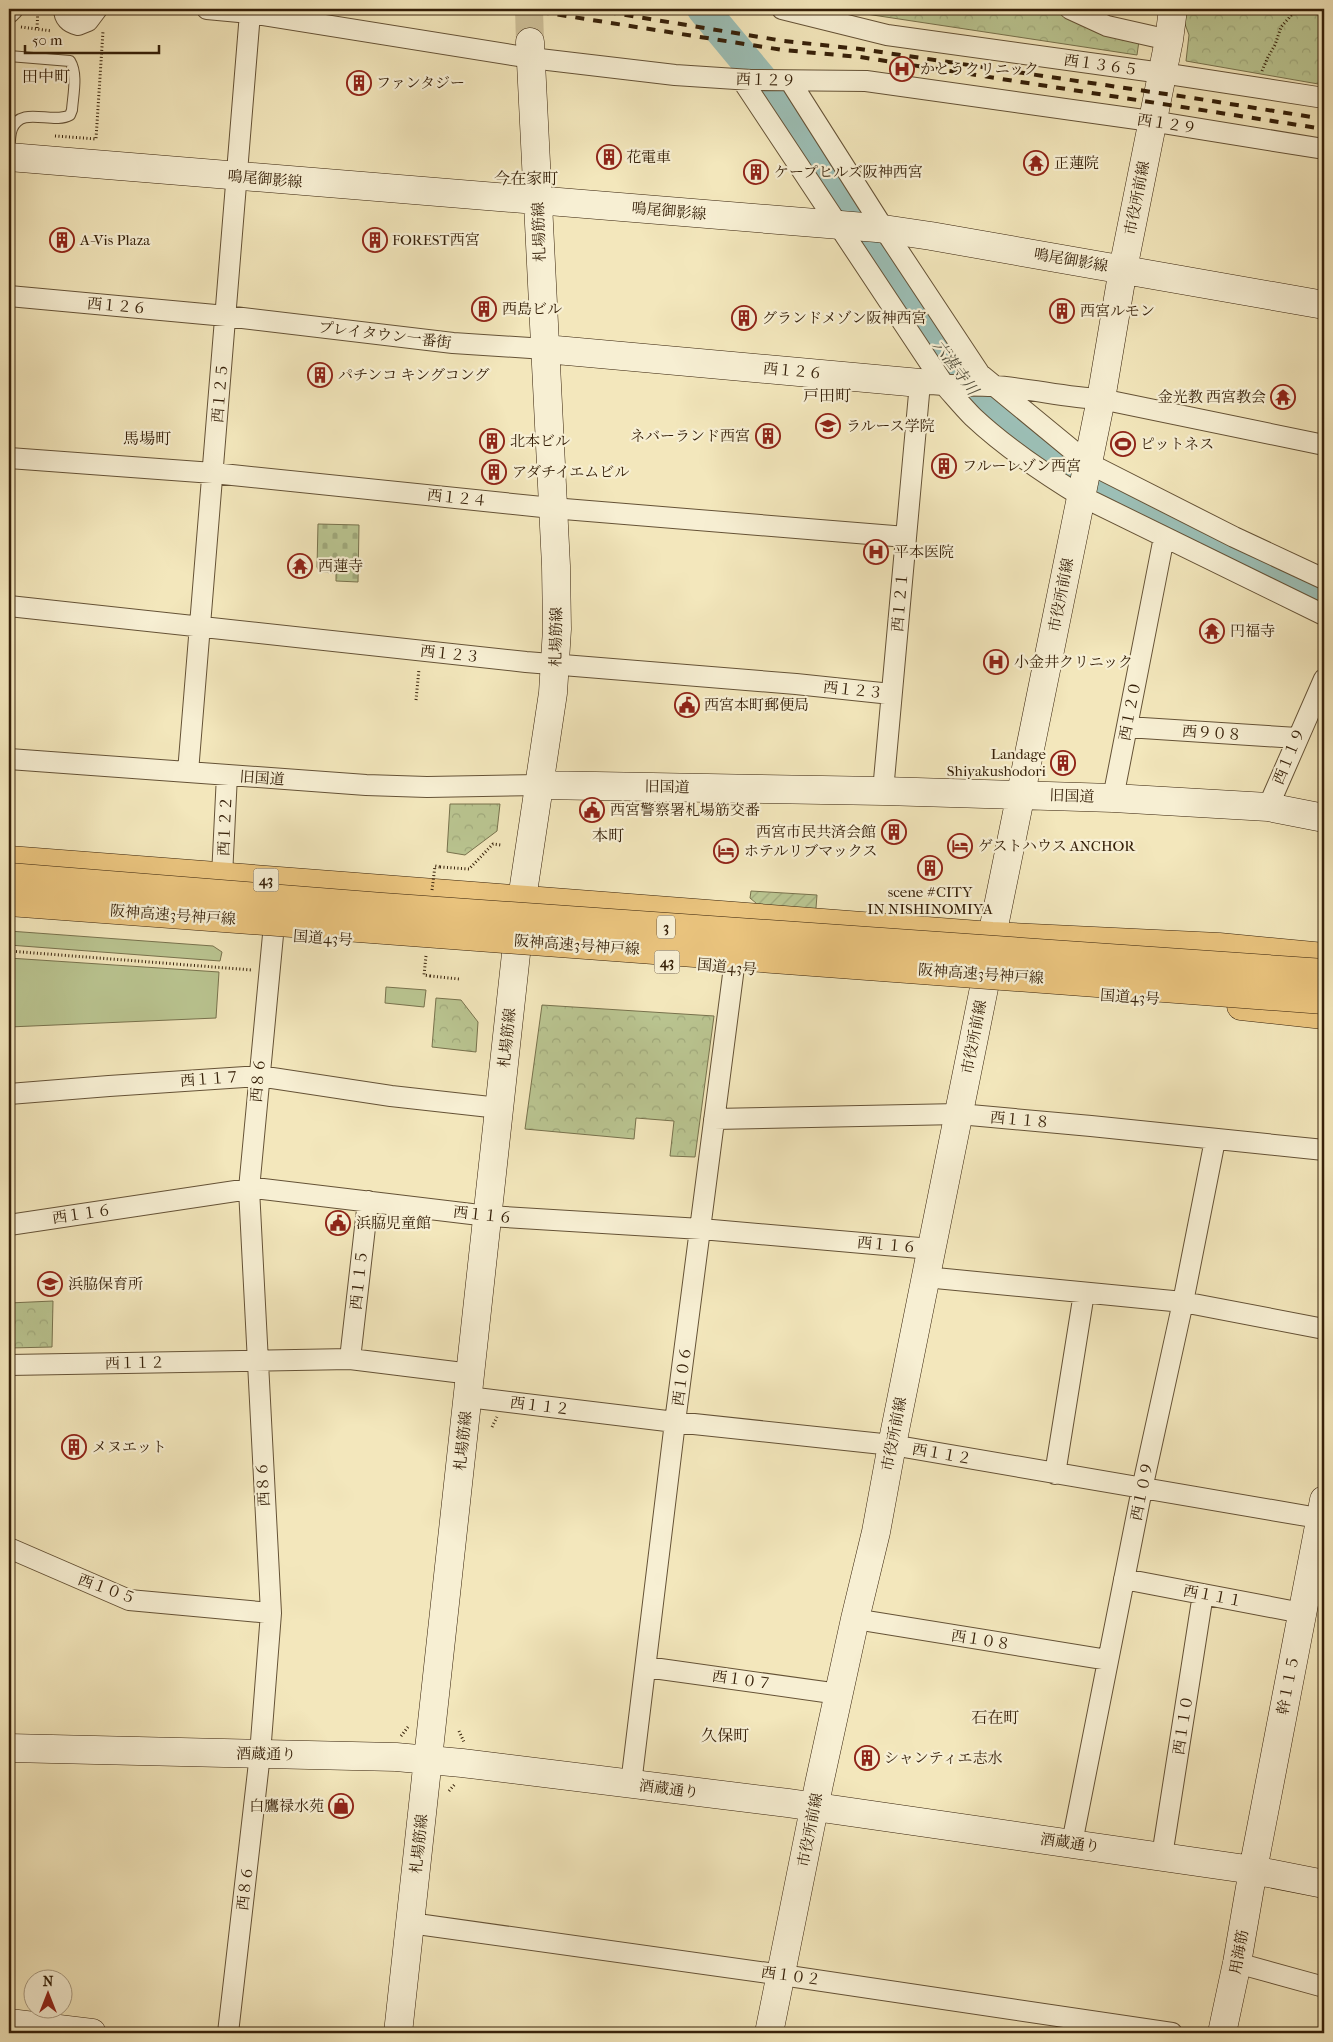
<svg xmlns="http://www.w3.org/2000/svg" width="1333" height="2042" font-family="'IM FELL French Canon','Noto Serif JP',serif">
  <defs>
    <pattern id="forest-crowns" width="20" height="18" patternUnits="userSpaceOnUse" patternTransform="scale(1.25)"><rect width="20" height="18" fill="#bac591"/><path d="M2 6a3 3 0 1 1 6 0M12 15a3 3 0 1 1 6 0" fill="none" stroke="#a0a97c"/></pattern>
    <pattern id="cemetery-stones" width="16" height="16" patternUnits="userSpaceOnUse" patternTransform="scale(1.25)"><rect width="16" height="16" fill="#bac591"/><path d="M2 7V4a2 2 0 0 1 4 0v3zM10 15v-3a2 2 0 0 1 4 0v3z" fill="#a0a97c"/></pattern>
    <pattern id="garden-furrows" width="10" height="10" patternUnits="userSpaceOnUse" patternTransform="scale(1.25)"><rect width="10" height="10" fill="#bac591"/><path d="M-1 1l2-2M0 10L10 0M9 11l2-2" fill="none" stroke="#a0a97c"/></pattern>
  </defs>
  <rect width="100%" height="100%" fill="#f3e7bc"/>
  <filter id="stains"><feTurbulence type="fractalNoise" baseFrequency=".004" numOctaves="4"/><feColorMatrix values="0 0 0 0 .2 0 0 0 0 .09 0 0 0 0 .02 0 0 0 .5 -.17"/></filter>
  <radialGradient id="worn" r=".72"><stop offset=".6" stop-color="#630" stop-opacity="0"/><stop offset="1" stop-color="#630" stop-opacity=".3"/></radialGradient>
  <path fill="#bac591" stroke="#78724d" d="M9,931L213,946L222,952L220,961L9,945Z
    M9,958L219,972L216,1018L9,1027Z
    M386,987L426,990L424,1007L385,1003Z"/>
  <path fill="url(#forest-crowns)" stroke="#78724d" d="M833,9H1052L1106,34L1139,41L1137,55Z
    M1183,9H1324V85L1186,61L1189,35L1182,16Z
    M450,804H500L497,831L465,855L447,852Z
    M436,998L461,1000L478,1022L476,1052L432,1047Z
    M542,1005L714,1016L695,1157L670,1156L674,1121L636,1118L634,1139L525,1129Z
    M53,1301L52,1347L9,1348V1303Z"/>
  <path fill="url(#cemetery-stones)" stroke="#78724d" d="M318,524L359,525L358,582L336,581V574L319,571L317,567Z"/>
  <path fill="url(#garden-furrows)" stroke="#78724d" d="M751,891L817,895L816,908L811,912L763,909L750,898Z"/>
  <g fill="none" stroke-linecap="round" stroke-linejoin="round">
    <path stroke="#9cbfb6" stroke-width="32" d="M703,9L782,104L852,209L955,371L985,405L1063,467L1104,492L1235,557L1324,598"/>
    <path stroke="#cdbf98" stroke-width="28" stroke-dasharray="28 14" stroke-linecap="butt" d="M529,9L530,42"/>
    <defs>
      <path id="lane" d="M9,56L70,61C78,74 73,95 72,110L70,115C53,125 21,105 12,129C9,137 10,148 9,156"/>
      <path id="street" d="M64,9C64,18 69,23 78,25L88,21L97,9
        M207,9L250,13L531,58L675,75L751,80L866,81L1151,121L1324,149
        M782,9L887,35L1162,73L1324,98
        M1070,9L1107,26L1169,40
        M9,13L13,9
        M742,80L945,386C954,396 963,407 973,417C1004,446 1045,474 1081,496L1324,615
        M790,81L884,229L980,374L1088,463L1234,537L1324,579
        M9,296L226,316L453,343L545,349
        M9,458L213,473L552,508L906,537
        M9,606L526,662L796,684L891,694
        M1127,727L1297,738
        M9,759L366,785L427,787L540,785
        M188,772L250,13
        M883,791L920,383C944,386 969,385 993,386C1030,388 1065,398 1101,399L1324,445
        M1113,798L1164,537
        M1268,807L1324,679
        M222,876L227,775
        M9,1094L109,1086L259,1076L391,1096L499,1108
        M714,1119L959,1114L1091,1126L1324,1150
        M9,1225L249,1189H263L488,1216L701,1229L931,1249
        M925,1277L1183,1302L1324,1329
        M350,1359L368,1201
        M9,1365L350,1359L471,1374
        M468,1397L675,1422L892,1445L1324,1519
        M1055,1474L1084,1293
        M9,1548L129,1600L271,1613
        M1124,1579L1302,1613
        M855,1619L1108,1660
        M646,1667L839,1694
        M631,1784L675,1422L734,967
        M1072,1843L1142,1489L1183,1302L1215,1140
        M1162,1856L1203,1594
        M410,1923L782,1975L1172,2033
        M1237,1963L1324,1987
        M228,2033L260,1754L271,1613L249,1189L273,935"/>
      <path id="secondary" d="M9,157L877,228L931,236L1324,305
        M545,349L920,383
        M540,785L883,791L1113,798L1268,807L1324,818
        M9,1748L396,1757L462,1763L788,1803L1253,1870L1324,1884
        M9,2023L92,2033
        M398,2033L522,899L553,693L557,629L556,566L530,42
        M769,2033L819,1784L855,1619L876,1532L892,1445L984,988L992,936L1101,399L1123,269L1169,40L1173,9
        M1222,2033L1237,1963L1253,1870L1324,1500"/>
      <path id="highway" d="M9,860L992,936L1219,947L1324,957
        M1241,1006L1324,1015"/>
    </defs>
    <use href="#lane" stroke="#655236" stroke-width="12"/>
    <use href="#street" stroke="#655236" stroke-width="22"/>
    <use href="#secondary" stroke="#362009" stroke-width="29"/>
    <use href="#highway" stroke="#362009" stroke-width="29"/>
    <path stroke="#362009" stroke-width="3" stroke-dasharray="1 2.5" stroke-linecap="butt" d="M21,27L52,31
      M37,28L38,9
      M1262,71L1268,57L1275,45L1281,27L1294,12
      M55,136L96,139L103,31
      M416,700L419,669
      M440,867L469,869L493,844L501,845
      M9,951L252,970
      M430,976L459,979
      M492,1427L497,1417
      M459,1731L464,1742
      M401,1736L408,1727
      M449,1791L455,1784"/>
    <use href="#lane" stroke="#f7efd3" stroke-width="10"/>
    <use href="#street" stroke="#f7efd3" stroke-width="20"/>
    <use href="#secondary" stroke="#f7efd3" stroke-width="28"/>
    <use href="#highway" stroke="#eac47e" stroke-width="28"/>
    <path stroke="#362009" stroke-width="4" stroke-dasharray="9 9" stroke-linecap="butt" d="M522,9L783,50L860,57L1324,129
      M589,9L784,41L860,49L1193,98L1324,119"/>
    <defs>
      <path id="highway-bridge" d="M9,877L382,907L1324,973
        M9,902L1324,1000"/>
    </defs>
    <use href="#highway-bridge" stroke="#362009" stroke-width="29" stroke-linecap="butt"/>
    <path stroke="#362009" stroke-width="3" stroke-dasharray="1 2.5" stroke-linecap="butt" d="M432,890L435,866L440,867
      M426,956L424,975L430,976"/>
    <use href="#highway-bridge" stroke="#eac47e" stroke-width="28"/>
  </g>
  <defs>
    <symbol id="hospital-ring" viewBox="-11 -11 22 22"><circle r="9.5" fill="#f7efd3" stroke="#8f2418" stroke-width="1.5"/><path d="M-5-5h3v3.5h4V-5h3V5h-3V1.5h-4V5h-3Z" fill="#8f2418"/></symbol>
    <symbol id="building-ring" viewBox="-11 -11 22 22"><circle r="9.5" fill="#f7efd3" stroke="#8f2418" stroke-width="1.5"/><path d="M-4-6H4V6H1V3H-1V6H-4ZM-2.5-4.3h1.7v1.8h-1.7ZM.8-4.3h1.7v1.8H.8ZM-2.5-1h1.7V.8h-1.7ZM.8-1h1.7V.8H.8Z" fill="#8f2418"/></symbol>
    <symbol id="temple-ring" viewBox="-11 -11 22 22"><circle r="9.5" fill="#f7efd3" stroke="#8f2418" stroke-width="1.5"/><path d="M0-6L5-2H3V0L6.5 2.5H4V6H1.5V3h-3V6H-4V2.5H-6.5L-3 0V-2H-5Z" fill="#8f2418"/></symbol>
    <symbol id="school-ring" viewBox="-11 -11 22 22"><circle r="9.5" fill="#f7efd3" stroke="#8f2418" stroke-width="1.5"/><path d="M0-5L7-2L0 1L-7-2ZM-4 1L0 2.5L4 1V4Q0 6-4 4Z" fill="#8f2418"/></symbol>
    <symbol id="stadium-ring" viewBox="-11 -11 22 22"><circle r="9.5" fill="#f7efd3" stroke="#8f2418" stroke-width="1.5"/><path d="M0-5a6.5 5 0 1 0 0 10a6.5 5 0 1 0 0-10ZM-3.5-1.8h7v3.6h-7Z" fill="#8f2418"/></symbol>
    <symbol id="civic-ring" viewBox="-11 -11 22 22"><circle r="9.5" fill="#f7efd3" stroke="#8f2418" stroke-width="1.5"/><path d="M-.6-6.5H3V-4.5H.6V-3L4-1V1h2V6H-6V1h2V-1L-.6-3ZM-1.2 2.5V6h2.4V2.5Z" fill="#8f2418"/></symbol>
    <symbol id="hotel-ring" viewBox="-11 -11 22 22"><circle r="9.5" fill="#f7efd3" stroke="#8f2418" stroke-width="1.5"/><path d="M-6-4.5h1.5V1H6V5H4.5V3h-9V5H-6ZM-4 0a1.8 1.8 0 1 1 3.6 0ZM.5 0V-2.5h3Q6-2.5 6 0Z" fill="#8f2418"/></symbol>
    <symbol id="shop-ring" viewBox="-11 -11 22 22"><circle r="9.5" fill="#f7efd3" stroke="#8f2418" stroke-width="1.5"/><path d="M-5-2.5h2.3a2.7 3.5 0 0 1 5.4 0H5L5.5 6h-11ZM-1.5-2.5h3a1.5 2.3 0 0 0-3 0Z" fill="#8f2418"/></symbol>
  </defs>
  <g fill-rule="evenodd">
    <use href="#hospital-ring" x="888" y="55" width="28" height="28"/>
    <use href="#building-ring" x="345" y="69" width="28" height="28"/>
    <use href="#building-ring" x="595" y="143" width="28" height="28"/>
    <use href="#temple-ring" x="1022" y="149" width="28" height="28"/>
    <use href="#building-ring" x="742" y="158" width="28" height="28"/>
    <use href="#building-ring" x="48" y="226" width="28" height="28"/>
    <use href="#building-ring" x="361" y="226" width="28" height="28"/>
    <use href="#building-ring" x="470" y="295" width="28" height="28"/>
    <use href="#building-ring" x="1048" y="297" width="28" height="28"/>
    <use href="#building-ring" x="730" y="304" width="28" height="28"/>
    <use href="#building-ring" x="306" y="361" width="28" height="28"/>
    <use href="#temple-ring" x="1269" y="383" width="28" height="28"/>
    <use href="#school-ring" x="814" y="412" width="28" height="28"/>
    <use href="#building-ring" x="754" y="422" width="28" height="28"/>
    <use href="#building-ring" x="478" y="427" width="28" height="28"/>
    <use href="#stadium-ring" x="1109" y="430" width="28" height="28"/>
    <use href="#building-ring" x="930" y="452" width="28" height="28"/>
    <use href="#building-ring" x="480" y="458" width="28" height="28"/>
    <use href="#hospital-ring" x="862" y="538" width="28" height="28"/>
    <use href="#temple-ring" x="286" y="552" width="28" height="28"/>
    <use href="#temple-ring" x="1198" y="617" width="28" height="28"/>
    <use href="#hospital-ring" x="982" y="648" width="28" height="28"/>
    <use href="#civic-ring" x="673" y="691" width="28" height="28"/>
    <use href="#building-ring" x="1049" y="749" width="28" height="28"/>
    <use href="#civic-ring" x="578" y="796" width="28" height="28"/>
    <use href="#building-ring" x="880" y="818" width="28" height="28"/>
    <use href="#hotel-ring" x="946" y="832" width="28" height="28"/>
    <use href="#hotel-ring" x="712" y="837" width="28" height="28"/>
    <use href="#building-ring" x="916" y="854" width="28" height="28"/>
    <use href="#civic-ring" x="324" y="1209" width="28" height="28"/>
    <use href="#school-ring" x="36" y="1270" width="28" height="28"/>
    <use href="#building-ring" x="60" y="1433" width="28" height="28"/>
    <use href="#building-ring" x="853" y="1744" width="28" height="28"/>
    <use href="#shop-ring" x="327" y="1792" width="28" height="28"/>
  </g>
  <g text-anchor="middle" stroke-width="4.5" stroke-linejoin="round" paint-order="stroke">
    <g fill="#f7efd3" stroke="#705e46" stroke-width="1">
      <rect x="253.5" y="868.5" width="25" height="23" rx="4"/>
      <rect x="657" y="915.5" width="18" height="23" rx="4"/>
      <rect x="654.5" y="950.5" width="25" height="23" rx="4"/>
    </g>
    <g font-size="14" font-weight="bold" fill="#362009">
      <text x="266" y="885">43</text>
      <text x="666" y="932">3</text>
      <text x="667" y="967">43</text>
    </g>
    <g font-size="15" fill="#362009" stroke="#f7efd3">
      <text transform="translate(1101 65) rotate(8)" y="5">西１３６５</text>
      <text transform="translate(766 80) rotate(2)" y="5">西１２９</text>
      <text transform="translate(1167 124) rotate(9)" y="5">西１２９</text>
      <text transform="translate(265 179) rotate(5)" y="5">鳴尾御影線</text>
      <text transform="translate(1137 198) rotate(-79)" y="5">市役所前線</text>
      <text transform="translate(669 211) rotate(5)" y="5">鳴尾御影線</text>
      <text transform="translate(539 232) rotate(-92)" y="5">札場筋線</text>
      <text transform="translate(1071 260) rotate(10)" y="5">鳴尾御影線</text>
      <text transform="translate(117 306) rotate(5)" y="5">西１２６</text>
      <text transform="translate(385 335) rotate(7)" y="5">プレイタウン一番街</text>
      <text transform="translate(793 371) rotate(5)" y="5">西１２６</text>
      <text transform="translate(220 393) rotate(-85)" y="5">西１２５</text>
      <text transform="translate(457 498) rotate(6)" y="5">西１２４</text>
      <text transform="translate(1061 595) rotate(-79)" y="5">市役所前線</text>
      <text transform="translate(900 602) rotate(-85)" y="5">西１２１</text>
      <text transform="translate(556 637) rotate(-89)" y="5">札場筋線</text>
      <text transform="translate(450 654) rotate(6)" y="5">西１２３</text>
      <text transform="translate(853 690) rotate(6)" y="5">西１２３</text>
      <text transform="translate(1130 711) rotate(-79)" y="5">西１２０</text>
      <text transform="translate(1212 733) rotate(4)" y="5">西９０８</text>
      <text transform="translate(1289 756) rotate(-67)" y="5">西１１９</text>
      <text transform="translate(262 778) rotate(4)" y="5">旧国道</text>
      <text transform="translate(667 787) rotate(1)" y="5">旧国道</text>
      <text transform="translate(1072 796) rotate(2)" y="5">旧国道</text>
      <text transform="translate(225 826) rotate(-87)" y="5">西１２２</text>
      <text transform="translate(173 915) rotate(4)" y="5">阪神高速3号神戸線</text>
      <text transform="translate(323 938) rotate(4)" y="5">国道43号</text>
      <text transform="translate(577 945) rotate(4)" y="5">阪神高速3号神戸線</text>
      <text transform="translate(727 967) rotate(5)" y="5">国道43号</text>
      <text transform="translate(981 974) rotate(4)" y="5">阪神高速3号神戸線</text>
      <text transform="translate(1130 997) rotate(4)" y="5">国道43号</text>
      <text transform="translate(974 1037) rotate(-79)" y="5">市役所前線</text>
      <text transform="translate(507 1038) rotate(-84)" y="5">札場筋線</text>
      <text transform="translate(210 1079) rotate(-4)" y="5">西１１７</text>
      <text transform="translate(258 1080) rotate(-85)" y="5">西８６</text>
      <text transform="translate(1020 1120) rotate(5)" y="5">西１１８</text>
      <text transform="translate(82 1214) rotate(-8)" y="5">西１１６</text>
      <text transform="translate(483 1215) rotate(6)" y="5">西１１６</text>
      <text transform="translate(887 1245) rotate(5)" y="5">西１１６</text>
      <text transform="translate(359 1280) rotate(-84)" y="5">西１１５</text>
      <text transform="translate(135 1363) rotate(-1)" y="5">西１１２</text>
      <text transform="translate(682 1376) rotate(-82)" y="5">西１０６</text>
      <text transform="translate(540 1406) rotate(7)" y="5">西１１２</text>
      <text transform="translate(894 1434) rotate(-79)" y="5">市役所前線</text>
      <text transform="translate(463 1441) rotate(-84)" y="5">札場筋線</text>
      <text transform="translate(942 1454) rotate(10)" y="5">西１１２</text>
      <text transform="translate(263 1484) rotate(-93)" y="5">西８６</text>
      <text transform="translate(1142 1491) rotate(-78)" y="5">西１０９</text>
      <text transform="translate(107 1589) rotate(20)" y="5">西１０５</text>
      <text transform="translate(1213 1596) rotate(11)" y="5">西１１１</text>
      <text transform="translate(981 1640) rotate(9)" y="5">西１０８</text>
      <text transform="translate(742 1680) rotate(8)" y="5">西１０７</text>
      <text transform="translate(1288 1685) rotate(-79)" y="5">幹１１５</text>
      <text transform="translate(1183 1725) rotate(-81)" y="5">西１１０</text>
      <text transform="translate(266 1754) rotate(1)" y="5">酒蔵通り</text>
      <text transform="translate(669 1789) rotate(7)" y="5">酒蔵通り</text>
      <text transform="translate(810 1830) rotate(-79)" y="5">市役所前線</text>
      <text transform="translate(1070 1843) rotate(8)" y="5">酒蔵通り</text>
      <text transform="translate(419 1844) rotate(-84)" y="5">札場筋線</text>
      <text transform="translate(245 1888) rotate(-83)" y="5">西８６</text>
      <text transform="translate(1239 1952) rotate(-80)" y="5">用海筋</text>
      <text transform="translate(791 1976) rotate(8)" y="5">西１０２</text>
    </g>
    <g font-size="15" fill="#362009" stroke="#f7efd3" text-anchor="start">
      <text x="920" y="74">かとうクリニック</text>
      <text x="376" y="88">ファンタジー</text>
      <text x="626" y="162">花電車</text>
      <text x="1054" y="168">正蓮院</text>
      <text x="774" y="177">ケープヒルズ阪神西宮</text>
      <text x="80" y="245">A-Vis Plaza</text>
      <text x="392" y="245">FOREST西宮</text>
      <text x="502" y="314">西島ビル</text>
      <text x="1080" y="316">西宮ルモン</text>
      <text x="762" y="323">グランドメゾン阪神西宮</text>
      <text x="338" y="380">パチンコ キングコング</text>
      <text x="1266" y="402" text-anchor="end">金光教 西宮教会</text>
      <text x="846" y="431">ラルース学院</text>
      <text x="750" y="441" text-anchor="end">ネバーランド西宮</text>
      <text x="510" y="446">北本ビル</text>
      <text x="1140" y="449">ピットネス</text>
      <text x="962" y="471">フルーレゾン西宮</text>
      <text x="512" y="477">アダチイエムビル</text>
      <text x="894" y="557">平本医院</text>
      <text x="318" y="571">西蓮寺</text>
      <text x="1230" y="636">円福寺</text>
      <text x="1014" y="667">小金井クリニック</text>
      <text x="704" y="710">西宮本町郵便局</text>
      <text x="1046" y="759" text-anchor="end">Landage<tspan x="1046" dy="17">Shiyakushodori</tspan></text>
      <text x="610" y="815">西宮警察署札場筋交番</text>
      <text x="876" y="837" text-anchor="end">西宮市民共済会館</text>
      <text x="978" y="851">ゲストハウス ANCHOR</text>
      <text x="744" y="856">ホテルリブマックス</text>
      <text x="930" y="897" text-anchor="middle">scene #CITY<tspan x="930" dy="17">IN NISHINOMIYA</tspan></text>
      <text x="356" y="1228">浜脇児童館</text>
      <text x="68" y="1289">浜脇保育所</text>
      <text x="92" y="1452">メヌエット</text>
      <text x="884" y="1763">シャンティエ志水</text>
      <text x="324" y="1811" text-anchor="end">白鷹禄水苑</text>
    </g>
    <g font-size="16" fill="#362009" stroke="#f7efd3">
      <text x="46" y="82">田中町</text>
      <text x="526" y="184">今在家町</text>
      <text x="827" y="401">戸田町</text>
      <text x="147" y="444">馬場町</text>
      <text x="608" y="841">本町</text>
      <text x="995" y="1723">石在町</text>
      <text x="725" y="1741">久保町</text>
    </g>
    <g font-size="16" font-style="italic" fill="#55503d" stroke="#f7efd3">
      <text transform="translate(956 367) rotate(53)" y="6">六湛寺川</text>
    </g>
  </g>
  <rect width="1333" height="2042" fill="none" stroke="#f3e7bc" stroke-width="30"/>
  <rect x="10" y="10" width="1313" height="2022" fill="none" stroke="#362009" stroke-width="2.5"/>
  <rect x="15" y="15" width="1303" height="2012" fill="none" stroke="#362009"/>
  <g transform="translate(48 1994)"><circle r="24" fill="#f7efd3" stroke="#aa9c82"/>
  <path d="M0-4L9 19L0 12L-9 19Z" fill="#8f2418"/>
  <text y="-8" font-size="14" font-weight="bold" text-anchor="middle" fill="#362009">N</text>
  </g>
  <path d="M25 45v8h134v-8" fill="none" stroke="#362009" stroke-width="2.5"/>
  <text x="32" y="45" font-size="15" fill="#362009" stroke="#f7efd3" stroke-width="4" paint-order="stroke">50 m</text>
  <rect width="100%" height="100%" filter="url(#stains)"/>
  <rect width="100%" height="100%" fill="url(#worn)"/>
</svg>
